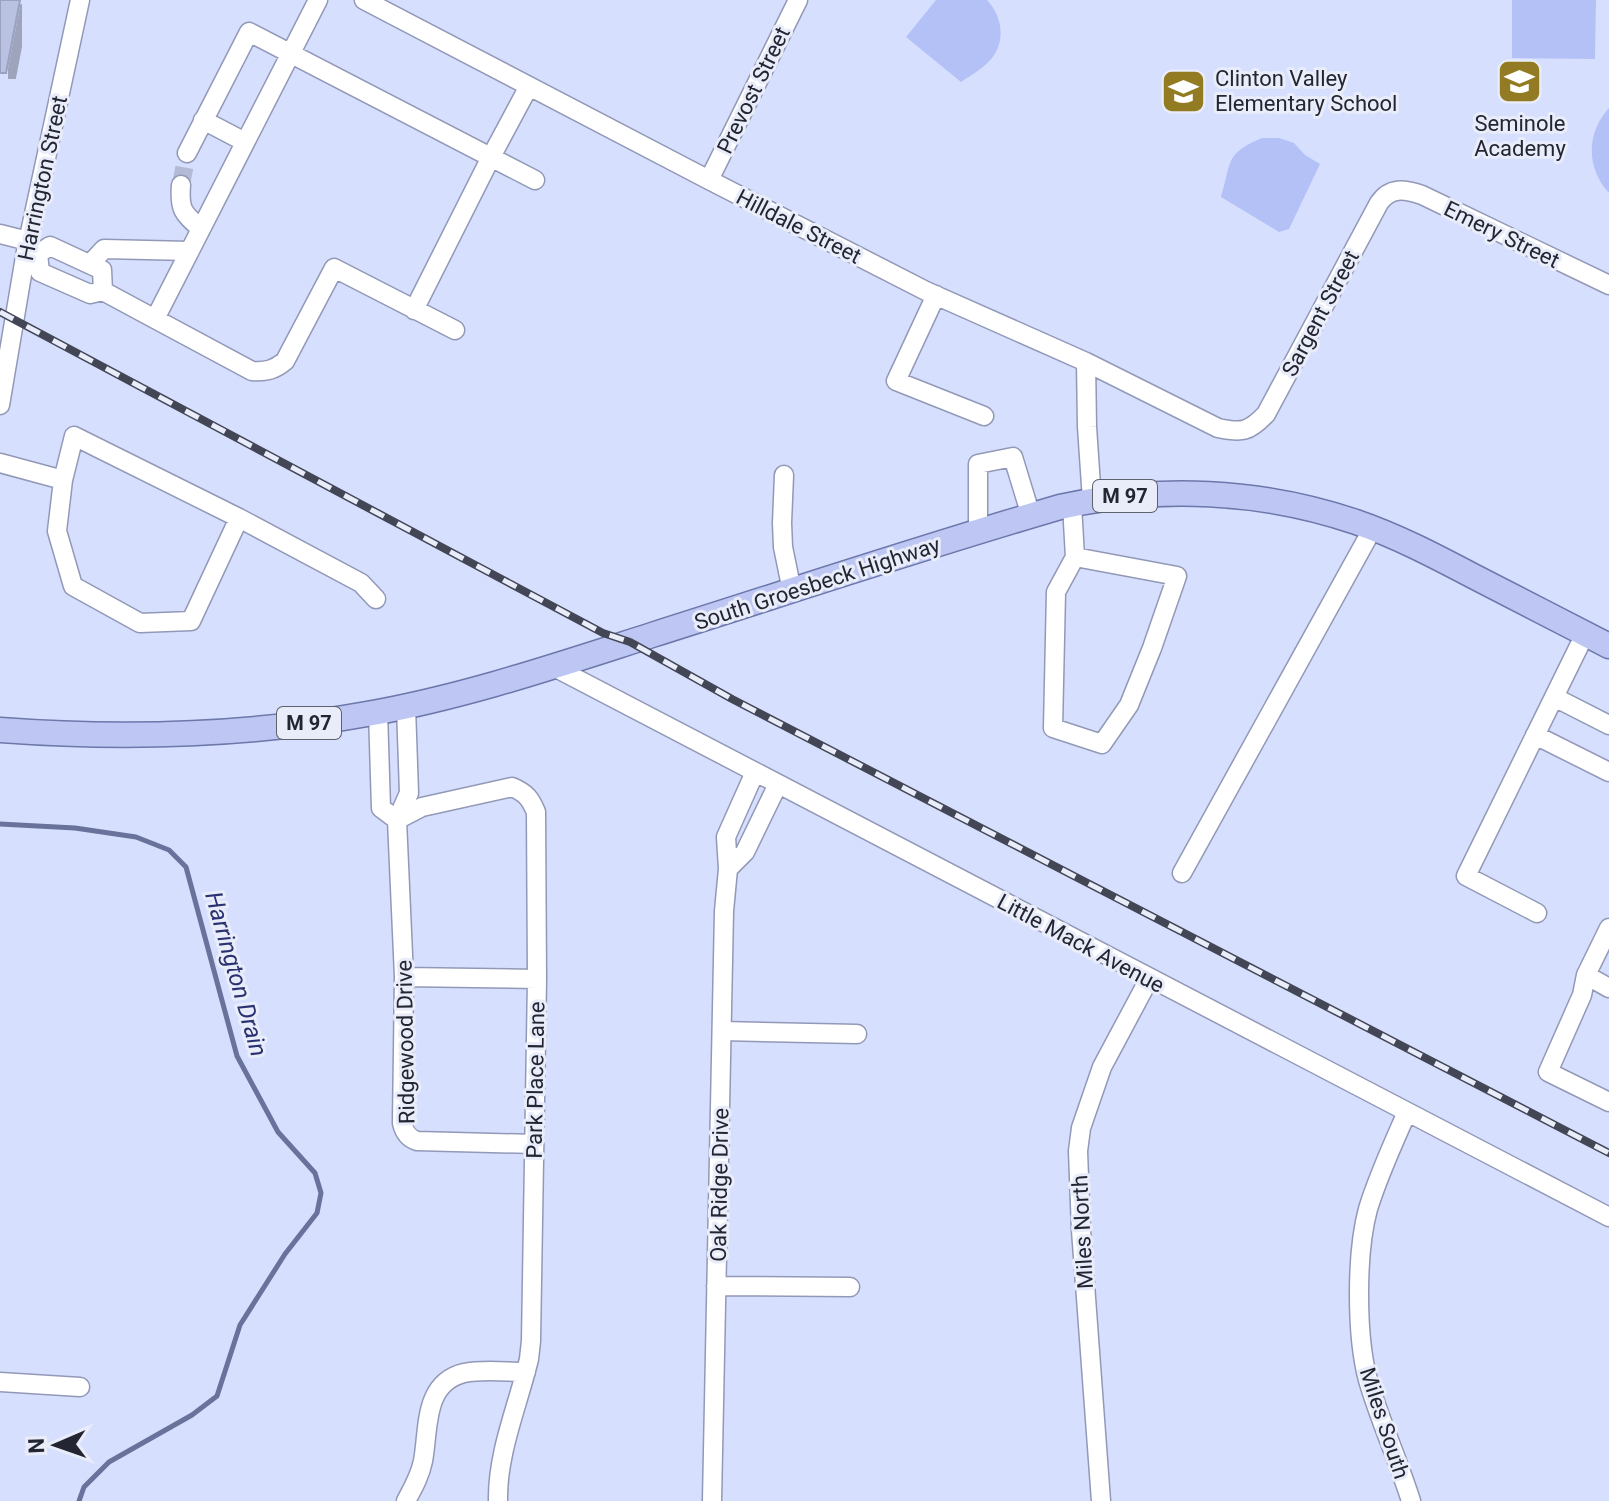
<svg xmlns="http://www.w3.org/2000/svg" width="1609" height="1501" font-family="Roboto,sans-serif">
  <defs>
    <filter id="shadow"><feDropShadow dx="9" dy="5" stdDeviation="0" flood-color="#0004"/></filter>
  </defs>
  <rect width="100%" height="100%" fill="#d7dfff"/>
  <path fill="#b4c1f6" d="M936,0H987C1002,16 1006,40 992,58C984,68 971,75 961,82L906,37Z
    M1512,0H1596L1595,59L1512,58Z
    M1609,108V193C1586,168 1586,133 1609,108Z
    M1262,138H1279L1294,143L1305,155L1320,164L1289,229L1279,232L1221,197C1232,162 1224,154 1262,138Z"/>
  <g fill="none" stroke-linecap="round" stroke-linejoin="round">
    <path stroke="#69729b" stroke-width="5" d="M0,824L75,828L136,837L169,850L186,867L237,1056L278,1132L315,1173L321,1193L317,1213L285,1254L240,1325L217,1396L192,1415L109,1462L84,1487L79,1501"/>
  </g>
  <path fill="#bac2e2" stroke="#9ba2c1" stroke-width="2" filter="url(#shadow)" d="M0,0H20L6,73H0Z"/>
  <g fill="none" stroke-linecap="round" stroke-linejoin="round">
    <path stroke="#b3bad6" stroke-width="18" stroke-dasharray="18 9" stroke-linecap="butt" d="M181,185L187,153"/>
    <defs>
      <path id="minor" d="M364,0L709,180L926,291L1086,362L1218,428C1242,433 1249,432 1266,414L1379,203C1390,187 1404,189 1422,195L1609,285
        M203,120L245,142
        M187,153L249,32L535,180
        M709,180L798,0
        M181,185C179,210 183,213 201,229
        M0,234L28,241
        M26,251L38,254L50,246L102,270L103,291
        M38,254L40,272L90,294L103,291L155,319L318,0
        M90,264L104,249L189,251
        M936,295L896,381L984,416
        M414,310L491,157L529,86
        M155,319L252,371C266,372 274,370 285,361L334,268L455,330
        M1086,362L1087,427L1092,500
        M0,405L26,251L80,0
        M74,436L239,518L191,621L140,623L73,586L57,531L63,480Z
        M0,463L63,480
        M784,475L782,523L783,547L792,591
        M1072,505L1075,557L1177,576L1152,648L1129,705L1102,744L1053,728L1056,592L1075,557
        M239,518L361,583L376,599
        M978,532V464L1013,457L1031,516
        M554,667L1609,1217
        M1554,697L1609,725
        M406,707L409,793L397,820L404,977L402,1123C404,1132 408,1138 417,1141L534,1144
        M378,712L381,808L397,820
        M1535,735L1609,772
        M397,820L422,807L512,787C526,793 530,798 536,812L537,979L531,1341L529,1359C518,1405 497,1453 498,1501
        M728,869L745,852L778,784
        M1182,873L1373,528
        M1537,913L1466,876L1585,634
        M1609,928L1586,975L1582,995L1548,1072L1609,1102
        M1586,975L1609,988
        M404,977L537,979
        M722,1031L857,1034
        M1407,1112C1393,1144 1378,1176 1368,1209C1356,1253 1356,1335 1368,1380C1380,1421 1398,1460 1411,1501
        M716,1286L850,1287
        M0,1382L80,1387
        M406,1501C413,1488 420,1476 423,1461C429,1429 423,1383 464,1373C483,1369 506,1372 526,1372
        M712,1501L724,911L728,869L726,837L755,772
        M1101,1501L1081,1230L1078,1151L1081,1128L1102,1067L1149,979"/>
      <path id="major" d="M0,730C122,739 246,736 367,714C464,697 558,665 652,635C788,592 923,547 1060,507C1158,485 1262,490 1356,522C1397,536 1435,556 1473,576C1518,599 1564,623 1609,646"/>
    </defs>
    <use href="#minor" stroke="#9299b7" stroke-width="21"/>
    <use href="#major" stroke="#6c77aa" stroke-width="27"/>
    <use href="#minor" stroke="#fff" stroke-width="18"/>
    <use href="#major" stroke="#bec7f3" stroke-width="24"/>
    <defs>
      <path id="rail" d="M0,312L603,633L630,642L732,699L1609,1153"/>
    </defs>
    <use href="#rail" stroke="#424655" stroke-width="8"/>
    <use href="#rail" stroke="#e9edfa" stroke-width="5" stroke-dasharray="15" stroke-linecap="butt"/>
  </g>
  <defs>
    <symbol id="school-square" viewBox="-11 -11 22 22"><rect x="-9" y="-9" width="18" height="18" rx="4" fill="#927b22" stroke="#e9edfa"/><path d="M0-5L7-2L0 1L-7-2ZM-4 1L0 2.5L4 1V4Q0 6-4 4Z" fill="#fff"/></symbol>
  </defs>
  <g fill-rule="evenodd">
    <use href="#school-square" x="1494" y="56" width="51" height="51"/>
    <use href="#school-square" x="1158" y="66" width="51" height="51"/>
  </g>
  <g text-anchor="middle" stroke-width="6" stroke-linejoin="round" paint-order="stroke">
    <g fill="#e9edfa" stroke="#5e626e" stroke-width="2">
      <rect x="1093" y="480" width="64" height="32" rx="6"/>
      <rect x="277" y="707" width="64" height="32" rx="6"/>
    </g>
    <g font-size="20" font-weight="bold" fill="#232632">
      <text x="1125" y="503">M 97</text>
      <text x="309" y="730">M 97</text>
    </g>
    <g font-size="22" fill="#232632" stroke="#e9edfa" text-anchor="start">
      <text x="1215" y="86">Clinton Valley<tspan x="1215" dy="25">Elementary School</tspan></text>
      <text x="1520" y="131" text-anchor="middle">Seminole<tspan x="1520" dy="25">Academy</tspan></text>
    </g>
    <g font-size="22" fill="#232632" stroke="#e9edfa">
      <text transform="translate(753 90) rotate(-64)" y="8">Prevost Street</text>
      <text transform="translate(42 178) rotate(-78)" y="8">Harrington Street</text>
      <text transform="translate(799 226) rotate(27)" y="8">Hilldale Street</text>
      <text transform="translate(1502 234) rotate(26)" y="8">Emery Street</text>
      <text transform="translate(1320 313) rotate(-62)" y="8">Sargent Street</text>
      <text transform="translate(817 583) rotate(-18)" y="8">South Groesbeck Highway</text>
      <text transform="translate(1081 943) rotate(28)" y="8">Little Mack Avenue</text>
      <text transform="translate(405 1042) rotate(-91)" y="8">Ridgewood Drive</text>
      <text transform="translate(535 1080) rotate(-89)" y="8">Park Place Lane</text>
      <text transform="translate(719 1185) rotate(-89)" y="8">Oak Ridge Drive</text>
      <text transform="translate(1082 1232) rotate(-93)" y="8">Miles North</text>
      <text transform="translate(1385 1423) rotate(72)" y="8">Miles South</text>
    </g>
    <g font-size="24" font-style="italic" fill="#2a3171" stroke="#e9edfa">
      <text transform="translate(236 974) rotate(74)" y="8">Harrington Drain</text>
    </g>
  </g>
  <g transform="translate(56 1445) rotate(268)" stroke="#e9edfa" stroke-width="6" paint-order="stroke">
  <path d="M0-6L14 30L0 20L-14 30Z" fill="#232632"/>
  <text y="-12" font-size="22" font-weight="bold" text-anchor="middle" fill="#232632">N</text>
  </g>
</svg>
